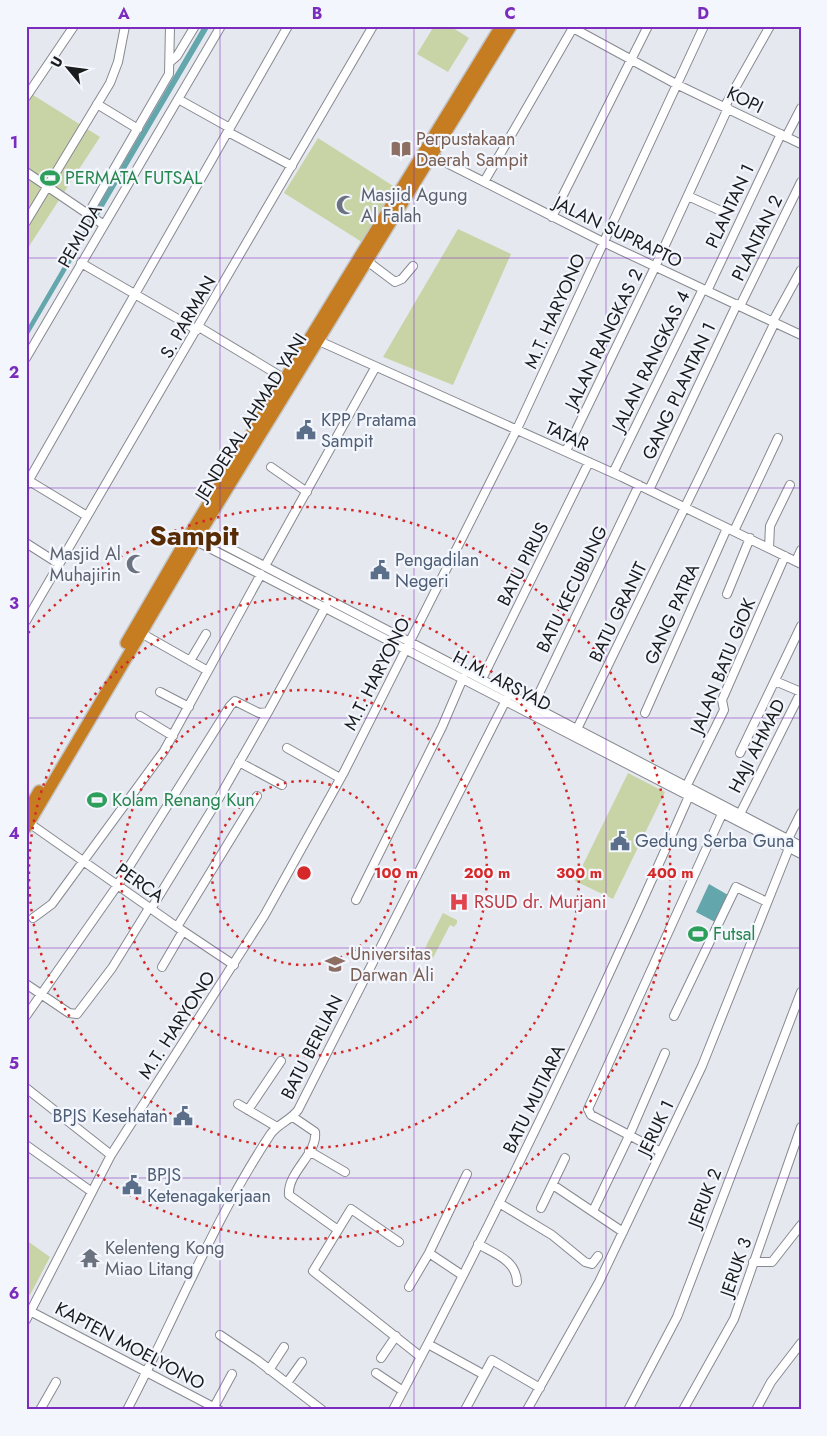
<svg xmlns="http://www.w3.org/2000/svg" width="827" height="1436" font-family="Jost,sans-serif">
  <rect width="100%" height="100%" fill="#e6e8f0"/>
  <path fill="#c9d4a6" d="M434,26H450L469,38L448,72L417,54Z
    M30,93L100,137L26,251V99Z
    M318,138L398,189L365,244L284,193Z
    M458,229L511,254L453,385L383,357Z
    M628,773L665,792L613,899L575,881Z
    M443,913L457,920V923L454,927L450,925L433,958H429L423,955L427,944Z
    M26,1240L50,1257L30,1295L26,1293Z"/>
  <path fill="#63a6ac" d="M203,26H210L26,339V330Z
    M709,884L728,895L715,922L696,912Z"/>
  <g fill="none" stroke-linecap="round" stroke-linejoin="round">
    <defs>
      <path id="minor" d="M573,28L676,84L801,144
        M170,62L177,56L195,26
        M26,97L74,26
        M178,99L230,128
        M97,104L138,129
        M725,106L770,26
        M228,132L292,166
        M786,137L801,108
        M429,154L603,242L801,335
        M26,172L104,225
        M484,182L574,26
        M688,196L721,211
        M88,214L169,74L170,26
        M552,217L648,26
        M26,222L110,83L118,62L125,26
        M367,261L395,282L402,279L413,266
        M81,263L197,330
        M707,291L781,134
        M740,306L801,182
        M773,321L801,270
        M199,327L285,379
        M319,341L622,477L801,564
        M26,358L221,26
        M566,451L655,267L728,108
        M271,467L307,492
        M613,473L703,289
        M26,479L87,516
        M26,485L288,26
        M649,490L737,304
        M197,531L801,846
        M734,531L778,438
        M192,539L801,854
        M26,543L59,564
        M769,548L770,526L790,485
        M796,561L801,550
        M265,566L375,368
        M727,594L750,538
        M26,621L373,26
        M141,633L208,671
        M190,661L206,634
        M482,679L589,462
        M775,681L801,692
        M160,692L189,707
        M533,706L639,485
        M645,713L727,528
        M140,716L173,736
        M577,729L775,322
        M287,748L340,778
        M740,753L801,626
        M239,762L282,785
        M686,787L724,710L722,700L785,556
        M740,814L801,692
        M29,823L177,927L234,965
        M788,839L801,813
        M356,900L442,727L463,678
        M151,909L219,798L268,712
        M33,918L52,904L164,751L261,574
        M177,927L257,796
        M162,967L183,931
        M26,984L69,1013L77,1014L112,968L149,908
        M26,1016L117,886L230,706L235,701L259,713L268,712L326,606
        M674,1016L736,887L767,902
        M26,1088L111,1155
        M238,1104L277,1127
        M248,1110L281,1061
        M293,1117L315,1132C318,1154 287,1172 289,1195L338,1230
        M26,1145L92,1192
        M309,1151L345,1172
        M661,1152L591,1115L588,1109L722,814
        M553,1185L623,1232
        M499,1203L552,1235L585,1262L592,1264L598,1256
        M541,1208L565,1158
        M593,1211L629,1136L665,1053
        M399,1242L351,1209L313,1271L421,1357
        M478,1244C495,1254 516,1260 517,1282
        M753,1262H772L801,1225
        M462,1275L429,1253L467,1174
        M409,1287L429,1253
        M26,1309L219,1410
        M26,1320L111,1155L264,916L344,772L517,429L704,26
        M220,1335L257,1360L322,1410
        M428,1344L479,1372
        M381,1358L396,1336
        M269,1370L284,1347
        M376,1373L403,1391
        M287,1383L302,1362
        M214,1407L232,1374
        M40,1410L56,1382
        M127,1410C175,1319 213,1221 270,1135C277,1124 290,1121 298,1110L506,700
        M393,1410C500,1209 598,1004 689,796
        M465,1410L492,1360L540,1388
        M527,1410L599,1282L702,1066L789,848
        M628,1410L677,1317L801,992
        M683,1410L734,1319L801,1127
        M756,1410L771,1382L801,1343"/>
      <path id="highway" d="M126,643L186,540L501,26
        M26,813L39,791
        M26,828L205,525L511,26"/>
    </defs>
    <use href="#minor" stroke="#878990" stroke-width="10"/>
    <use href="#highway" stroke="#c3c4c4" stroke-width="14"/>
    <use href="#minor" stroke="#fff" stroke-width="8"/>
    <use href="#highway" stroke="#c67c20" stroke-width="11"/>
  </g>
  <path fill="none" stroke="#7b2cbf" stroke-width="1" stroke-opacity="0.55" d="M220,26V1410M414,26V1410M606,26V1410M26,258H801M26,488H801M26,718H801M26,948H801M26,1178H801"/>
  <g fill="none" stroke="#d62828" stroke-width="2.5" stroke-dasharray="2.5 5">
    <circle cx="304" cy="873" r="92"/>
    <circle cx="304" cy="873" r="183"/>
    <circle cx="304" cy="873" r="275"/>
    <path d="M28 633A366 366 0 1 1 28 1113"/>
  </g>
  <defs>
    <symbol id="library-bare" viewBox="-9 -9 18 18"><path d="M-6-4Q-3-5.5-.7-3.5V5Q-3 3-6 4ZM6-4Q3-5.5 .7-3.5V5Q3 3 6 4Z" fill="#8d6e63" stroke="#f3f6fd" stroke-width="2.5" paint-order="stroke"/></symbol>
    <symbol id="stadium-bare" viewBox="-9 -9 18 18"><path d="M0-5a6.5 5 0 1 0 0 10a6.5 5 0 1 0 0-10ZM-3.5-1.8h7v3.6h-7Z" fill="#2e9e5b" stroke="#f3f6fd" stroke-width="2.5" paint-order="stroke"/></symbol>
    <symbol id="mosque-bare" viewBox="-9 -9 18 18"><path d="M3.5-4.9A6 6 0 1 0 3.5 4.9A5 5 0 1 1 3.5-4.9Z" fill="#6b7280" stroke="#f3f6fd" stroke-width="2.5" paint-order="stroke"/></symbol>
    <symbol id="civic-bare" viewBox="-9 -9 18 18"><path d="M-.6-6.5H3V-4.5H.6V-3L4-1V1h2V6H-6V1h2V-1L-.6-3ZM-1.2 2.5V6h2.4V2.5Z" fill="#5c6f8a" stroke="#f3f6fd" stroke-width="2.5" paint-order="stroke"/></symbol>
    <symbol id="hospital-bare" viewBox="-9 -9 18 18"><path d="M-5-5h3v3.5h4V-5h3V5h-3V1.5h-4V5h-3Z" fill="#e0444e" stroke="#f3f6fd" stroke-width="2.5" paint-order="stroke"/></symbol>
    <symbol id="university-bare" viewBox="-9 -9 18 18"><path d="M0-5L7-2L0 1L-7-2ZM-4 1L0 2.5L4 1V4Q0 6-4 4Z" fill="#8d6e63" stroke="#f3f6fd" stroke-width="2.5" paint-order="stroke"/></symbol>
    <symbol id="temple-bare" viewBox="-9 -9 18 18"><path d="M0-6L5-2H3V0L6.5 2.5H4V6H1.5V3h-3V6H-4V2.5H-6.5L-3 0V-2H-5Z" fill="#6b7280" stroke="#f3f6fd" stroke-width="2.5" paint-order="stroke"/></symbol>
  </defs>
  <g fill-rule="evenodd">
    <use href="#library-bare" x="387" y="135" width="28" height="28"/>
    <use href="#stadium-bare" x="36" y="164" width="28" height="28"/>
    <use href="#mosque-bare" x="332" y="191" width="28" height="28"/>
    <use href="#civic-bare" x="292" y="416" width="28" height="28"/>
    <use href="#mosque-bare" x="122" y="550" width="28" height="28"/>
    <use href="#civic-bare" x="366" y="556" width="28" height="28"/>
    <use href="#stadium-bare" x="83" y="786" width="28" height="28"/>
    <use href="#civic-bare" x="606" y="827" width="28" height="28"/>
    <use href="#hospital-bare" x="445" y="888" width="28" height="28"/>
    <use href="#stadium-bare" x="684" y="920" width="28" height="28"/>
    <use href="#university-bare" x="321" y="950" width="28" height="28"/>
    <use href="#civic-bare" x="169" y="1102" width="28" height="28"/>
    <use href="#civic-bare" x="118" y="1171" width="28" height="28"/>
    <use href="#temple-bare" x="76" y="1244" width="28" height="28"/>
  </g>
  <g text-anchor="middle" stroke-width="4.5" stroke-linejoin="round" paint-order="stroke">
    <g font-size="18" fill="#1a1b1d" stroke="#f3f6fd">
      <text transform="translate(745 100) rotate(26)" y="6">KOPI</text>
      <text transform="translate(730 206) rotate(-65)" y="6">PLANTAN 1</text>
      <text transform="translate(618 232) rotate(26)" y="6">JALAN SUPRAPTO</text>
      <text transform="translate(80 236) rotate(-60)" y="6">PEMUDA</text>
      <text transform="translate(757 238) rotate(-64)" y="6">PLANTAN 2</text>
      <text transform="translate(555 311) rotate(-66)" y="6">M.T. HARYONO</text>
      <text transform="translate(188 317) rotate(-60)" y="6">S. PARMAN</text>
      <text transform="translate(604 339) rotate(-64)" y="6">JALAN RANGKAS 2</text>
      <text transform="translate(651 361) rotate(-64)" y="6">JALAN RANGKAS 4</text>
      <text transform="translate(679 391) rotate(-65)" y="6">GANG PLANTAN 1</text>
      <text transform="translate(251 417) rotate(-58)" y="6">JENDERAL AHMAD YANI</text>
      <text transform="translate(567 436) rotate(25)" y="6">TATAR</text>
      <text transform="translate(523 564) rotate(-63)" y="6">BATU PIRUS</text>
      <text transform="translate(572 589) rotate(-64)" y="6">BATU KECUBUNG</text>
      <text transform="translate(618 612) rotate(-64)" y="6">BATU GRANIT</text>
      <text transform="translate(672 614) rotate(-66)" y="6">GANG PATRA</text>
      <text transform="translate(723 666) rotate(-68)" y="6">JALAN BATU GIOK</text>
      <text transform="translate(377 674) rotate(-63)" y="6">M.T. HARYONO</text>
      <text transform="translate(502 681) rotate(28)" y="6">H.M. ARSYAD</text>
      <text transform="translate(757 746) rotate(-63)" y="6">HAJI AHMAD</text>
      <text transform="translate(140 883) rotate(35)" y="6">PERCA</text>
      <text transform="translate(177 1025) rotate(-57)" y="6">M.T. HARYONO</text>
      <text transform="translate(312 1047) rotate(-63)" y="6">BATU BERLIAN</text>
      <text transform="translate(534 1099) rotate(-64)" y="6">BATU MUTIARA</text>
      <text transform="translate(656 1128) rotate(-64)" y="6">JERUK 1</text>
      <text transform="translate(705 1198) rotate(-69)" y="6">JERUK 2</text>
      <text transform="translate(736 1267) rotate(-71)" y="6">JERUK 3</text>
      <text transform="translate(130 1346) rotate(28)" y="6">KAPTEN MOELYONO</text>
    </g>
    <g font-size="18" fill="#785e54" stroke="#f3f6fd" text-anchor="start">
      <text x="416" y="145">Perpustakaan<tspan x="416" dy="21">Daerah Sampit</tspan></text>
      <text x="350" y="960">Universitas<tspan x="350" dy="21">Darwan Ali</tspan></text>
    </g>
    <g font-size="18" fill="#27864d" stroke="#f3f6fd" text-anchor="start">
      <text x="65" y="184">PERMATA FUTSAL</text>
      <text x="112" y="806">Kolam Renang Kun</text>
      <text x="713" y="940">Futsal</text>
    </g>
    <g font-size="18" fill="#5b616d" stroke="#f3f6fd" text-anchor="start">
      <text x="361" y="201">Masjid Agung<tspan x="361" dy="21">Al Falah</tspan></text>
      <text x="121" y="560" text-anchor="end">Masjid Al<tspan x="121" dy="21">Muhajirin</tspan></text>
      <text x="105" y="1254">Kelenteng Kong<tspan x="105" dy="21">Miao Litang</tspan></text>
    </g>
    <g font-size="18" fill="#4e5e75" stroke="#f3f6fd" text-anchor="start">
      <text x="321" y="426">KPP Pratama<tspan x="321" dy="21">Sampit</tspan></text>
      <text x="395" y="566">Pengadilan<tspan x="395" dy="21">Negeri</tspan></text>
      <text x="635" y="847">Gedung Serba Guna</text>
      <text x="168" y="1122" text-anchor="end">BPJS Kesehatan</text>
      <text x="147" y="1181">BPJS<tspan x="147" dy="21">Ketenagakerjaan</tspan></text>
    </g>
    <g font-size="18" fill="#be3a42" stroke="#f3f6fd" text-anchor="start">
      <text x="474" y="908">RSUD dr. Murjani</text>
    </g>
    <g font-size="28" font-weight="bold" fill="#572b04" stroke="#f3f6fd">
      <text x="194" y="545">Sampit</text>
    </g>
  </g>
  <circle cx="304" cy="873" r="8" fill="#d62828" stroke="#f3f6fd" stroke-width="2.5"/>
  <g font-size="15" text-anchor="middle" font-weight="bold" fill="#d62828" stroke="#f3f6fd" stroke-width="4.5" stroke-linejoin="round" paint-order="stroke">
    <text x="396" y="878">100 m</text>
    <text x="487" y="878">200 m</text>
    <text x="579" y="878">300 m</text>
    <text x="670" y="878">400 m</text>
  </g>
  <rect width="827" height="1436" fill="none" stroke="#f3f6fd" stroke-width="55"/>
  <g transform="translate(68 68) rotate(299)" stroke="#f3f6fd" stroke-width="4" paint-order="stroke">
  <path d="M0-4L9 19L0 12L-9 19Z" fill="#1a1b1d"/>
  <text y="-8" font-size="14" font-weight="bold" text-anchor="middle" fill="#1a1b1d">U</text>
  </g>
  <rect x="28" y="28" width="772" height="1380" fill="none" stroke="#7b2cbf" stroke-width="2"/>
  <g font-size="16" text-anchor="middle" font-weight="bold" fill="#7b2cbf">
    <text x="124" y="19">A</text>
    <text x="317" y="19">B</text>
    <text x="510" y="19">C</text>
    <text x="703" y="19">D</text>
    <text x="14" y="148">1</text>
    <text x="14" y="378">2</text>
    <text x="14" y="609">3</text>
    <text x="14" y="839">4</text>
    <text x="14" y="1069">5</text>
    <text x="14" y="1299">6</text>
  </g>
</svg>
